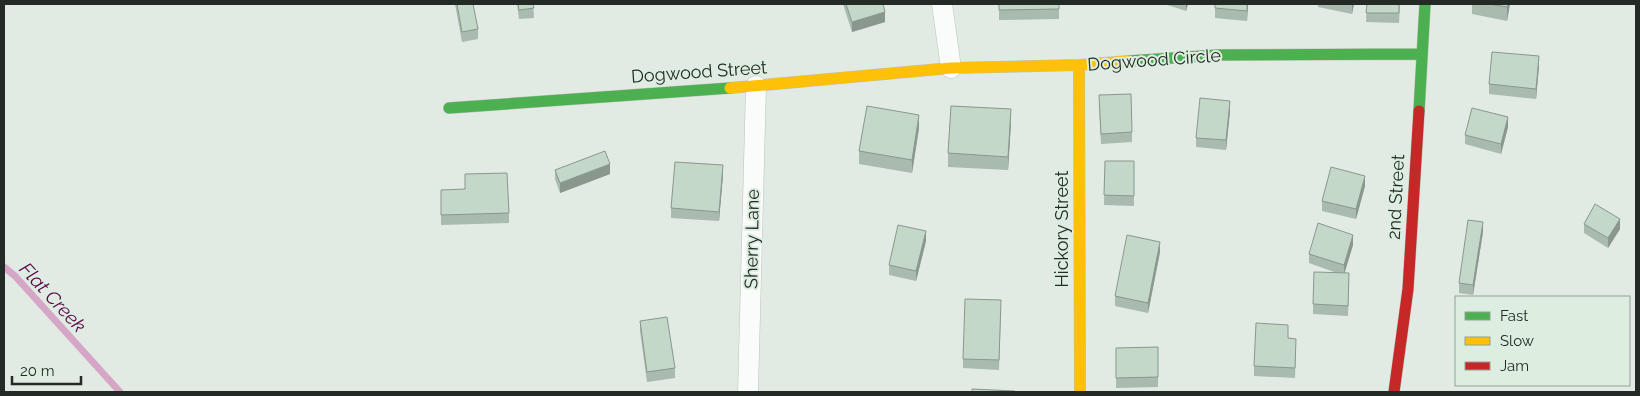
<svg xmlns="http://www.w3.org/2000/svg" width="1640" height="396" font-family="Raleway,sans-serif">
  <rect width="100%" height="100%" fill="#e1eae3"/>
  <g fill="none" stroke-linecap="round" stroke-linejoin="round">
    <path stroke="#d6a6c7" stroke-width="7" d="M4,267L15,276L120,392"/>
    <defs>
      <path id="street" d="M942,4L951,68
        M748,392L756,86"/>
      <path id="fast" d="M1129,61L1217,55L1422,54
        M449,108L730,88
        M1419,111L1425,4"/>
      <path id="slow" d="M1079,65L1080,392
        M730,88L951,68L1079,65L1129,61"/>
      <path id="jam" d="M1394,392L1408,289L1419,111"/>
    </defs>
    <use href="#street" stroke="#bbc2bc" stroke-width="21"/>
    <use href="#fast" stroke="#bbc2bc" stroke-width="12"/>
    <use href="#slow" stroke="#bbc2bc" stroke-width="12"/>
    <use href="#jam" stroke="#bbc2bc" stroke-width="12"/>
    <use href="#street" stroke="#fafcfb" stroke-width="20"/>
    <use href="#fast" stroke="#4caf50" stroke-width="11"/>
    <use href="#slow" stroke="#ffc107" stroke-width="11"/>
    <use href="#jam" stroke="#c62828" stroke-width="11"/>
  </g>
  <path fill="#a9baae" d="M455,4H473L478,29V39L462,42Z
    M517,4H533L534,18L519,19Z
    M843,4H883L885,22L852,32Z
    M999,4H1059V19L999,20Z
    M1164,4H1188L1186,11Z
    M1215,4H1248L1247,21L1215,18Z
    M1318,4H1354L1352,14L1318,7Z
    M1367,4H1400L1399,23L1366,22Z
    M1472,4H1510L1507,21L1472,14Z
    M1539,66L1536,99L1489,94V84Z
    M1099,105L1132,132V142L1101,144Z
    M1230,111L1226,150L1196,147V138Z
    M1011,123L1008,170L948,167V153Z
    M1508,127L1501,154L1465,144V135Z
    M919,128L912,173L859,164V151Z
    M1105,161H1134V206L1104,205Z
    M555,170L610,174L560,193L555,179Z
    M723,175L719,221L671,218V208Z
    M1365,186L1356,219L1322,211V201Z
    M441,190L509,213V223L441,225Z
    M1584,224L1620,229L1608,248L1584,233Z
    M1483,232L1473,295L1459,293V283Z
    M926,241L916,281L889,275V265Z
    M1353,245L1344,273L1349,283L1348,316L1313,314V304L1337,273L1309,263V254Z
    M1160,252L1148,313L1115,306V296Z
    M1001,310L999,370L963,368V359Z
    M640,321L675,368V378L647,382L640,331Z
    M1288,338L1296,348L1295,378L1254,376V366Z
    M1158,347V387L1116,388V348Z"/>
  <path fill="#89978d" d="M1186,4H1188L1186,11Z
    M1247,4H1248L1247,21Z
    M1352,4H1354L1352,14Z
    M1508,4H1510L1507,21V7Z
    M885,12V22L852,32V22Z
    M1539,56V66L1536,99V89Z
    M1230,101V111L1226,150V140Z
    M1011,109V123L1008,170V157Z
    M919,115V128L912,173V160Z
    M1508,117V127L1501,154V144Z
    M610,164V174L560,193V183Z
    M723,165V175L719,221V212Z
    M1365,176V186L1356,219V209Z
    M1620,219V229L1608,248V238Z
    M1483,222V232L1473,295V285Z
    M926,231V241L916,281V271Z
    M1353,235V245L1344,275V265Z
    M1160,242V252L1148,313V303Z"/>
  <path fill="#c4d8ca" stroke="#89978d" d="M457,4H473L478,29L462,32Z
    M518,4H533L534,8L519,10Z
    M846,4H883L885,12L852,22Z
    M999,4H1059V9L999,10Z
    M1215,4H1247V11L1215,8Z
    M1367,4H1399V13H1366Z
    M1489,4H1508L1507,7Z
    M1492,52L1539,56L1536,89L1489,84Z
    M1131,94L1132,132L1101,134L1099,95Z
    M1200,98L1230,101L1226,140L1196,138Z
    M867,106L919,115L912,160L859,151Z
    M951,106L1011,109L1008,157L948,153Z
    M1472,108L1508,117L1501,144L1465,135Z
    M605,151L610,164L560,183L555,170Z
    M1105,161H1134V196L1104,195Z
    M675,162L723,165L719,212L671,208Z
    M1331,167L1365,176L1356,209L1322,201Z
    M507,173L509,213L441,215V190L465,189V174Z
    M1595,204L1620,219L1608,238L1584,224Z
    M1468,220L1483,222L1473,285L1459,283Z
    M1318,223L1353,235L1344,265L1309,254Z
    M898,225L926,231L916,271L889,265Z
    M1127,235L1160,242L1148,303L1115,296Z
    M1314,272L1349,273L1348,306L1313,304Z
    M965,299L1001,300L999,360L963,359Z
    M667,317L675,368L647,372L640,321Z
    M1256,323L1288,325V338L1296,339L1295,368L1254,366Z
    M1158,347V377L1116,378V348Z
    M972,389L1015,391V392H972Z"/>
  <g text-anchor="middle" stroke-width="4" stroke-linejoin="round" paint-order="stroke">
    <g font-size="18" fill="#242a25" stroke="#ddeee1">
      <text transform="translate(1154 60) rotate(-4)" y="6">Dogwood Circle</text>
      <text transform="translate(699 72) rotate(-4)" y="6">Dogwood Street</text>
      <text transform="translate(1396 197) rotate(-87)" y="6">2nd Street</text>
      <text transform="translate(1062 229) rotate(-90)" y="6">Hickory Street</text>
      <text transform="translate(752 239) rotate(-89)" y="6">Sherry Lane</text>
    </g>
    <g font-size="19" font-style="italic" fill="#5d024a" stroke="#ddeee1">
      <text transform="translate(53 297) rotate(47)" y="7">Flat Creek</text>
    </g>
  </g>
  <rect width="1640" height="396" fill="none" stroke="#242a25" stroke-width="10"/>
  <rect x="1455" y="296" width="175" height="90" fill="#ddeee1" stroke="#93a096"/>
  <rect x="1465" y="312" width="25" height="8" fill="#4caf50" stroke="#93a096"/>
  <text x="1500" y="321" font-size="15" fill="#242a25">Fast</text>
  <rect x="1465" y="337" width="25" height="8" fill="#ffc107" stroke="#93a096"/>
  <text x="1500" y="346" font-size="15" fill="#242a25">Slow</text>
  <rect x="1465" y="362" width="25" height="8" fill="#c62828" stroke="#93a096"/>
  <text x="1500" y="371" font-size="15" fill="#242a25">Jam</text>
  <path d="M12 376v8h69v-8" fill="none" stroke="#242a25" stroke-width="2.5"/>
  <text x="20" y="376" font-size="15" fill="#242a25" stroke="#ddeee1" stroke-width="4" paint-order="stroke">20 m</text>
</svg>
